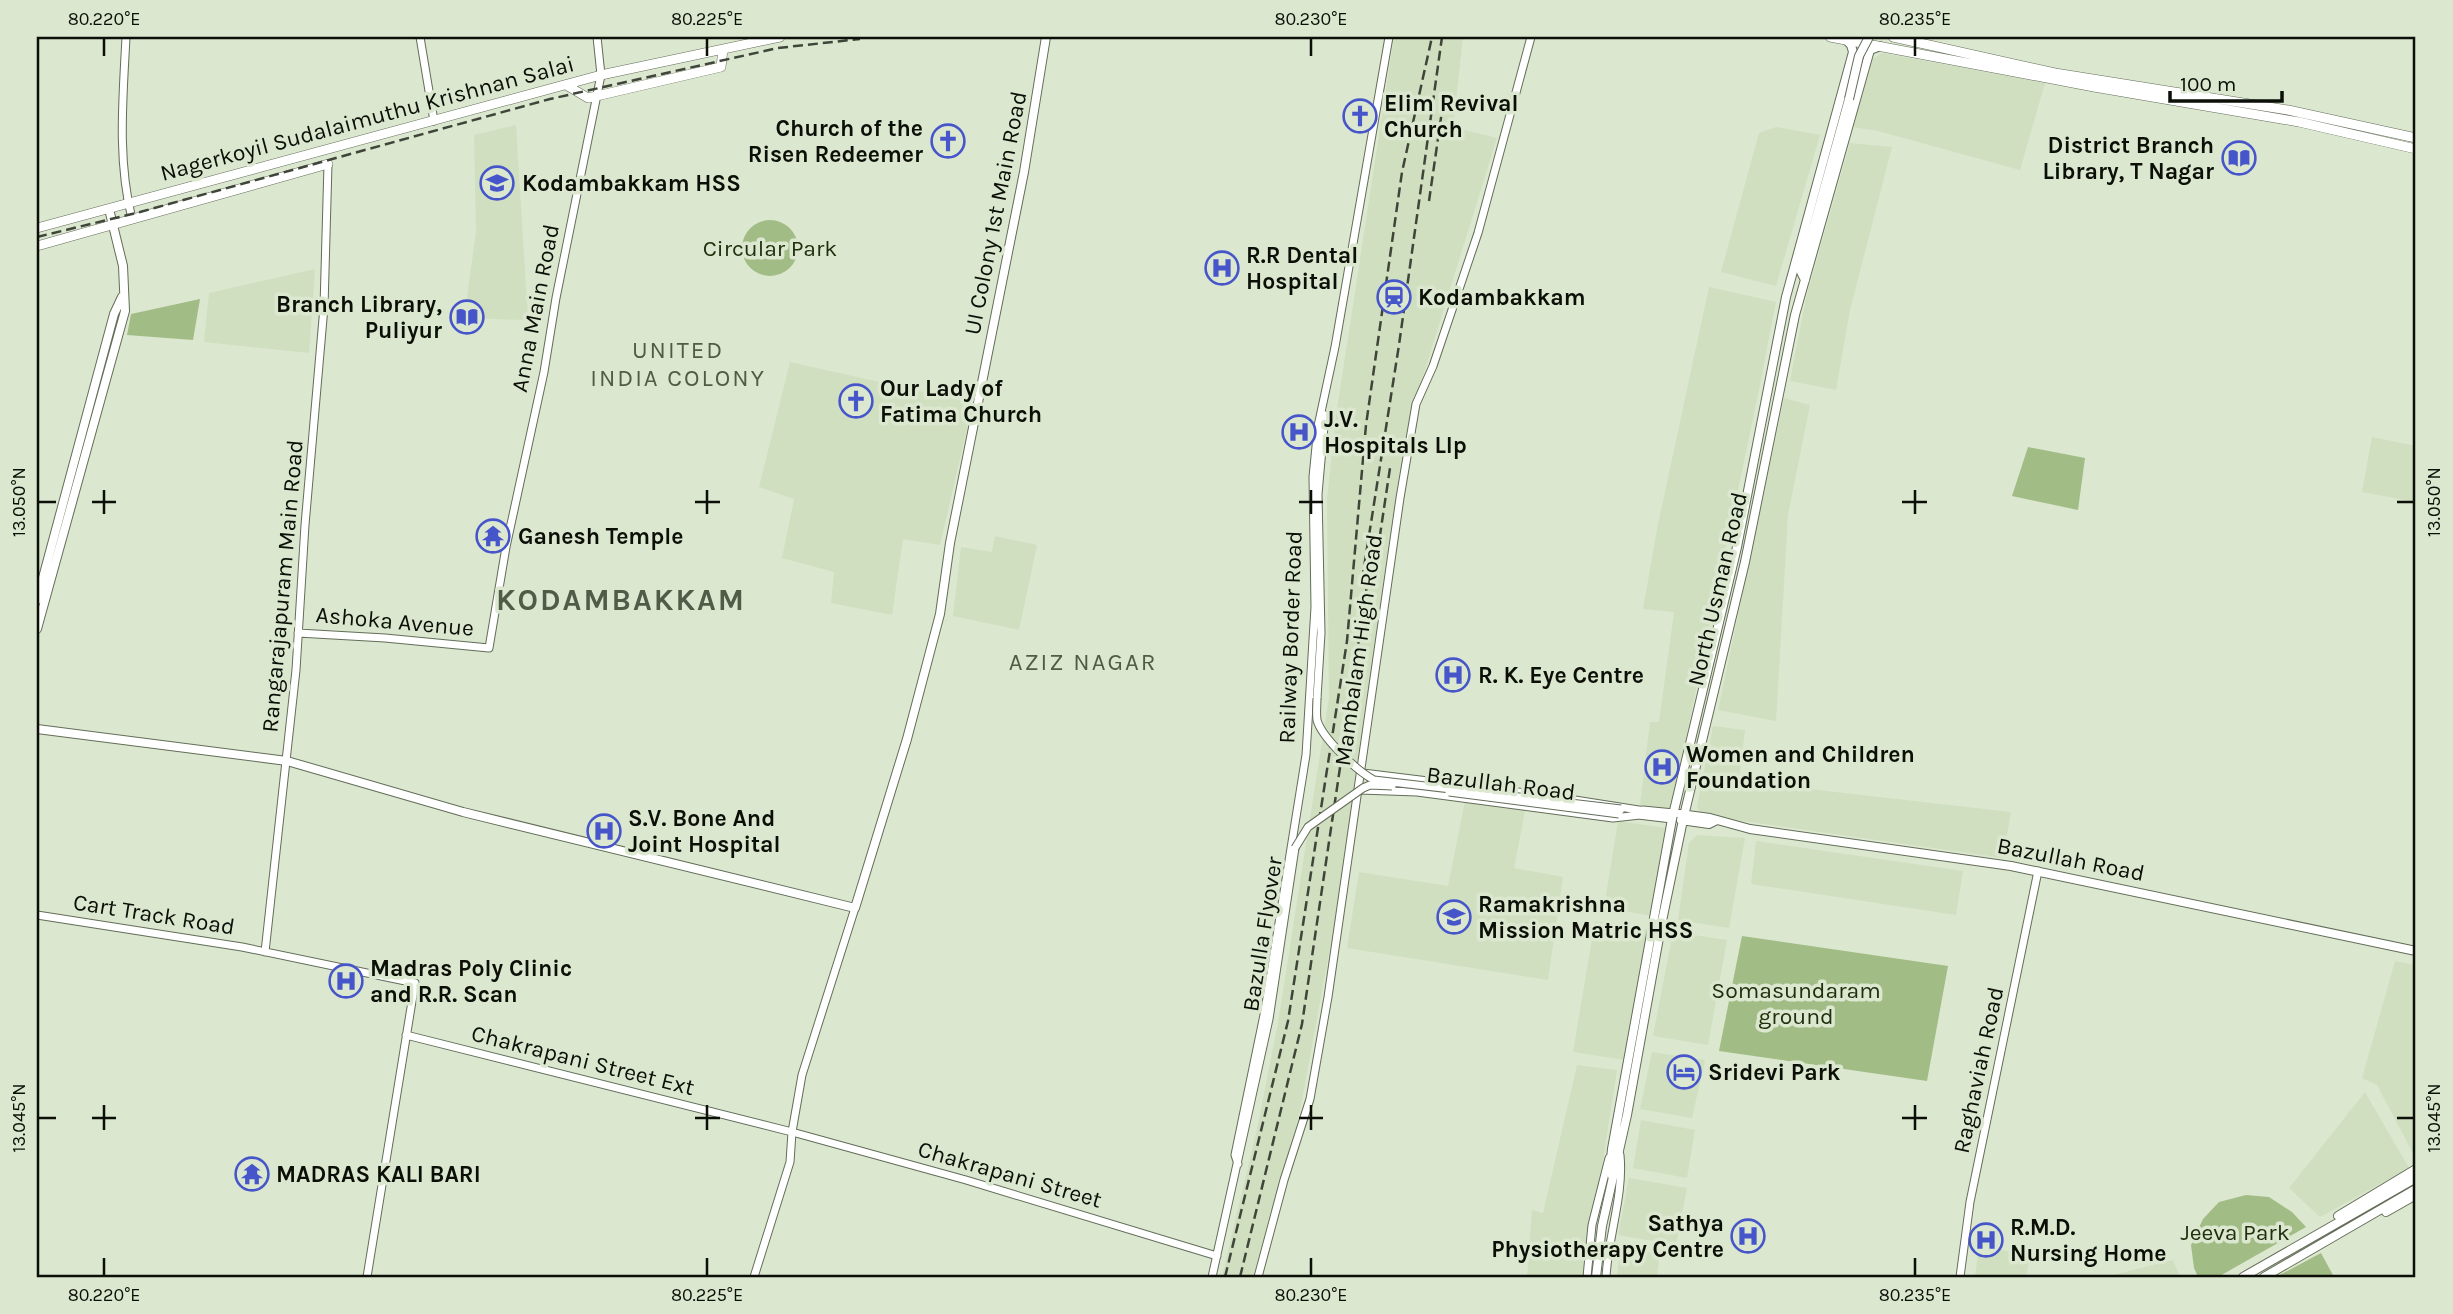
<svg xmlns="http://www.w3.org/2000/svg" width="2453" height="1314" font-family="Karla,sans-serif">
  <rect width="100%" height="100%" fill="#dbe7cf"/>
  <path fill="#d0dfc0" d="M1394,37H1463L1453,127L1497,138L1410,418L1339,899L1300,1111L1253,1277H1222L1257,1129L1278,1023L1329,697L1327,499L1336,416Z
    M1882,53L2045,83L2020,170L1878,131L1853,127L1873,59Z
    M516,125L528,320L464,318L476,232L474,135Z
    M1776,127L1820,135L1776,286L1721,272L1759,133Z
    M1850,143L1892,147L1850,310L1836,390L1790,381L1806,298Z
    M315,269L309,353L204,342L209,293Z
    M1709,287L1776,302L1758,395L1671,809L1640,805L1650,722H1659L1674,612L1643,609L1657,529Z
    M790,362L973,403L940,545L903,539L892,615L831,603L834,572L782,558L794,499L759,487Z
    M1784,398L1810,405L1788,515L1776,721L1718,710Z
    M2372,437L2416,446V502L2362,492Z
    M995,536L1037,545L1019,630L953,616L961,547L992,552Z
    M1713,726L1745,730L1739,781L2011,812L2003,858L1701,815L1697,807Z
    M1465,801L1525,811L1514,868L1563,877L1548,980L1347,948L1359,872L1448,886Z
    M1618,821L1666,828L1653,916L1604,908Z
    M1697,835L1745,838L1729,928L1678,920L1689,843Z
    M1756,841L1963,871L1956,915L1751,884Z
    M1595,921L1649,930L1625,1060L1573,1052Z
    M1673,932L1727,940L1708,1045L1653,1036Z
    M2395,961L2416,965V1159L2377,1085L2362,1078Z
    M1652,1052L1705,1060L1692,1118L1640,1109Z
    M1577,1065L1617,1070L1585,1277H1527L1532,1210L1543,1213Z
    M2365,1092L2409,1168L2320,1217L2289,1188Z
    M1641,1120L1695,1130L1687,1178L1633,1168Z
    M1629,1178L1687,1188L1676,1245L1618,1235Z
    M1979,1246L2030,1255L2026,1277H1975Z
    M1620,1249L1660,1254L1657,1277H1617Z
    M2173,1260L2180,1277H2105Z"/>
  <path fill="#a2bc86" d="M742 248a28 28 0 1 1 56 0a28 28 0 1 1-56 0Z
    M200,299L193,340L127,335L131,314Z
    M2028,447L2085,458L2078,510L2012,496Z
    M1742,936L1948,966L1927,1081L1719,1051Z
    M2246,1195L2269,1197L2292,1212L2306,1227L2218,1277H2198L2194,1268L2191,1245L2203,1219L2219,1202Z
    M2321,1253L2334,1277H2276Z"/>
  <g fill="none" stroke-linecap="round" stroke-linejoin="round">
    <defs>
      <path id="tertiary" d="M126,37C123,98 117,159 132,219
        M420,37L434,121
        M298,633L385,638L489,648L506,547L544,372L556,298L601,75L597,37
        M1317,698L1321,633L1318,494L1325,415
        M1363,773L1543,795L1645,811
        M1360,790L1417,792L1613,818L1640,815
        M1643,810L1674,813
        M1638,815L1672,819
        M37,915L242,947L415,983L367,1277
        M265,952L296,670L305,525L324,307L328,164
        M406,1035L792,1132L966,1180L1217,1256
        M1238,1164L1235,1155L1265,1010L1306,755L1315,607L1313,477L1318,426L1335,347L1389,37
        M754,1277L790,1162L792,1132L802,1075L855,908
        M1212,1277L1269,1019L1295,848
        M1258,1277L1284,1180L1310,1099L1328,997L1400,498L1416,404L1433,366L1478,233L1531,37
        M1587,1277L1592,1225L1609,1158
        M1606,1277C1608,1237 1624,1195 1620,1155
        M1960,1277L1970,1202L2038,871"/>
      <path id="secondary" d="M1805,280L1801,272L1849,99
        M37,600L114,314L122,297
        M37,629L125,311L123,266L109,209
        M37,729L287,761L463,812L855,908L907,739L940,614L950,543L1024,172L1046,37
        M1680,814L1710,818L1750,829L2011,866L2416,951
        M1681,820L1709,824L1715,821
        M1612,1176L1610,1169L1612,1149L1672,819L1737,547L1786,297L1853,52L1851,45L1846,40
        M2386,1212L2416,1195
        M2338,1216L2416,1169
        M1596,1277L1602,1226L1627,1115L1662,921L1683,820L1745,562L1795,315L1870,50L1880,46
        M2243,1277L2416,1178
        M2264,1277L2416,1189"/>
      <path id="primary" d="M1830,37L2094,87L2299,122L2416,149
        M1893,37L2055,73L2288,110L2416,138
        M566,85L588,98L721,67L723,49
        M37,228L601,75L780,37
        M37,246L328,164"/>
    </defs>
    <use href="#tertiary" stroke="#636d59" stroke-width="9"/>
    <use href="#secondary" stroke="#636d59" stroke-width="10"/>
    <use href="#primary" stroke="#636d59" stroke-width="10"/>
    <use href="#tertiary" stroke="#fff" stroke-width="7"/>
    <use href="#secondary" stroke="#fff" stroke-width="8"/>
    <use href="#primary" stroke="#fff" stroke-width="9"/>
    <path stroke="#3f4539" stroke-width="2.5" stroke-dasharray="10 5" stroke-linecap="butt" d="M1429,201L1442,111
      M37,237L140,212L550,99L778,48L860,39
      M1362,580L1399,345L1442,37
      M1373,582L1390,468
      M1225,1277L1288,1021L1347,641L1366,425L1402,172L1432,37
      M1240,1277L1302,1024L1369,572"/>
    <defs>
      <path id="tertiary-bridge" d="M1317,698C1317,704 1316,713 1317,720C1322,738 1357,771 1374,780L1621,809
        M1449,792L1619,814
        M1295,848L1308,827L1363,788L1370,785L1392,786"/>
      <path id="secondary-bridge" d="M1849,99L1859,56L1869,37"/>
    </defs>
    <use href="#tertiary-bridge" stroke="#636d59" stroke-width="9" stroke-linecap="butt"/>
    <use href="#secondary-bridge" stroke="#636d59" stroke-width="10" stroke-linecap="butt"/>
    <use href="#tertiary-bridge" stroke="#fff" stroke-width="7"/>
    <use href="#secondary-bridge" stroke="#fff" stroke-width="8"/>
  </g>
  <path fill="none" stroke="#0b0f07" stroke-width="2.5" d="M104,38V56M707,38V56M1311,38V56M1915,38V56M104,490V514M707,490V514M1311,490V514M1915,490V514M38,502H56M92,502H116M695,502H720M1299,502H1323M1902,502H1927M2397,502H2414M104,1105V1130M707,1105V1130M1311,1105V1130M1915,1105V1130M38,1118H56M92,1118H116M695,1118H720M1299,1118H1323M1902,1118H1927M2397,1118H2414M104,1258V1276M707,1258V1276M1311,1258V1276M1915,1258V1276"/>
  <defs>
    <symbol id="church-ring" viewBox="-11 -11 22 22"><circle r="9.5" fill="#dbe7cf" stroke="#4656ca" stroke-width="1.5"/><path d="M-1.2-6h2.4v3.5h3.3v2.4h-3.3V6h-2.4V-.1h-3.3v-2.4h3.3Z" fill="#4656ca"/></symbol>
    <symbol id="library-ring" viewBox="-11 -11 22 22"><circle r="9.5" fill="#dbe7cf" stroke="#4656ca" stroke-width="1.5"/><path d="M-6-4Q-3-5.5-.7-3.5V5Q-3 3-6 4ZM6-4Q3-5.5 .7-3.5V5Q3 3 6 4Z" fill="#4656ca"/></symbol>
    <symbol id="school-ring" viewBox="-11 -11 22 22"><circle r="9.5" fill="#dbe7cf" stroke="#4656ca" stroke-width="1.5"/><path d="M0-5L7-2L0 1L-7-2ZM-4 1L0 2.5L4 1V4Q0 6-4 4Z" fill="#4656ca"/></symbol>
    <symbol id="hospital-ring" viewBox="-11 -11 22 22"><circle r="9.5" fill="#dbe7cf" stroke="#4656ca" stroke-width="1.5"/><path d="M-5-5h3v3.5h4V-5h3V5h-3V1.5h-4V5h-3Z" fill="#4656ca"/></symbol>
    <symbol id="station-ring" viewBox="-11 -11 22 22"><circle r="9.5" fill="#dbe7cf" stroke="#4656ca" stroke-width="1.5"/><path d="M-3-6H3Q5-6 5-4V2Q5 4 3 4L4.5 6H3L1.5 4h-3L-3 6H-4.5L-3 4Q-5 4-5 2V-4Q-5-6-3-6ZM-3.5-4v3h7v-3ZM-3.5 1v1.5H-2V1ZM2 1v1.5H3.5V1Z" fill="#4656ca"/></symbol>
    <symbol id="temple-ring" viewBox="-11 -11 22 22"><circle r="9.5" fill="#dbe7cf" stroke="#4656ca" stroke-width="1.5"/><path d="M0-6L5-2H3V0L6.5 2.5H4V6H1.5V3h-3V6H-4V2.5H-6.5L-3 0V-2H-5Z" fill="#4656ca"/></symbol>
    <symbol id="hotel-ring" viewBox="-11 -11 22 22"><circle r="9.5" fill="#dbe7cf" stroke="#4656ca" stroke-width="1.5"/><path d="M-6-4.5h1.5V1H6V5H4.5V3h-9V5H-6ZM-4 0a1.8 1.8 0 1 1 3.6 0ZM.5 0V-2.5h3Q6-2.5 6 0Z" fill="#4656ca"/></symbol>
  </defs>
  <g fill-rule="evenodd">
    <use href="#church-ring" x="1341" y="97" width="38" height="38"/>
    <use href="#church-ring" x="929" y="122" width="38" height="38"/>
    <use href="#library-ring" x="2220" y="139" width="38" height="38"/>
    <use href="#school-ring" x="478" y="164" width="38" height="38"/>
    <use href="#hospital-ring" x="1203" y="249" width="38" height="38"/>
    <use href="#station-ring" x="1375" y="278" width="38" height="38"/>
    <use href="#library-ring" x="448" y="298" width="38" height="38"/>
    <use href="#church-ring" x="837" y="382" width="38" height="38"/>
    <use href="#hospital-ring" x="1280" y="413" width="38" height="38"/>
    <use href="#temple-ring" x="474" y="517" width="38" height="38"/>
    <use href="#hospital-ring" x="1434" y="656" width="38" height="38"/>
    <use href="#hospital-ring" x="1643" y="748" width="38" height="38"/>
    <use href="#hospital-ring" x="585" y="812" width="38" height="38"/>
    <use href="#school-ring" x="1435" y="898" width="38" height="38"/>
    <use href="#hospital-ring" x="327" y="962" width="38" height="38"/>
    <use href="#hotel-ring" x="1665" y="1053" width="38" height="38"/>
    <use href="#temple-ring" x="233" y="1155" width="38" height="38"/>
    <use href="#hospital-ring" x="1729" y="1217" width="38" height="38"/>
    <use href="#hospital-ring" x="1967" y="1221" width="38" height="38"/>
  </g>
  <g text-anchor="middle" stroke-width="7" stroke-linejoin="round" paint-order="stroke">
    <g font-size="23" font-weight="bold" fill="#0b0f07" stroke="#dbe7cf" text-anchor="start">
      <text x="1384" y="111">Elim Revival<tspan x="1384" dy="26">Church</tspan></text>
      <text x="923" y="136" text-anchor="end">Church of the<tspan x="923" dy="26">Risen Redeemer</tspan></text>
      <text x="2214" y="153" text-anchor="end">District Branch<tspan x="2214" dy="26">Library, T Nagar</tspan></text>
      <text x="522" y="191">Kodambakkam HSS</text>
      <text x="1246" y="263">R.R Dental<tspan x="1246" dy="26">Hospital</tspan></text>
      <text x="1418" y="305">Kodambakkam</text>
      <text x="442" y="312" text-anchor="end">Branch Library,<tspan x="442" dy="26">Puliyur</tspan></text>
      <text x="880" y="396">Our Lady of<tspan x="880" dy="26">Fatima Church</tspan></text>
      <text x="1324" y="427">J.V.<tspan x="1324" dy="26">Hospitals Llp</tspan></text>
      <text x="518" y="544">Ganesh Temple</text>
      <text x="1478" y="683">R. K. Eye Centre</text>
      <text x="1686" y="762">Women and Children<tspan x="1686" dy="26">Foundation</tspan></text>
      <text x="628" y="826">S.V. Bone And<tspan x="628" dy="26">Joint Hospital</tspan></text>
      <text x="1478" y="912">Ramakrishna<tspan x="1478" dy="26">Mission Matric HSS</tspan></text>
      <text x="370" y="976">Madras Poly Clinic<tspan x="370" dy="26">and R.R. Scan</tspan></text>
      <text x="1708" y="1080">Sridevi Park</text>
      <text x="276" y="1182">MADRAS KALI BARI</text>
      <text x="1724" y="1231" text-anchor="end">Sathya<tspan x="1724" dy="26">Physiotherapy Centre</tspan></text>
      <text x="2010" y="1235">R.M.D.<tspan x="2010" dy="26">Nursing Home</tspan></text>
    </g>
    <g font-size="23" fill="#0b0f07" stroke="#dbe7cf">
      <text transform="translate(367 118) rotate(-15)" y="8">Nagerkoyil Sudalaimuthu Krishnan Salai</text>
      <text transform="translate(995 213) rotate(-79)" y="8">UI Colony 1st Main Road</text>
      <text transform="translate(535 308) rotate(-79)" y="8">Anna Main Road</text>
      <text transform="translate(282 586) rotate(-85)" y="8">Rangarajapuram Main Road</text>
      <text transform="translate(1717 589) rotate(-77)" y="8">North Usman Road</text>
      <text transform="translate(395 621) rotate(5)" y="8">Ashoka Avenue</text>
      <text transform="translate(1290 637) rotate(-88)" y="8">Railway Border Road</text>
      <text transform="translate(1358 650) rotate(-82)" y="8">Mambalam High Road</text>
      <text transform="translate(1501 783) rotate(7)" y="8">Bazullah Road</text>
      <text transform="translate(2071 859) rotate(11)" y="8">Bazullah Road</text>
      <text transform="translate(154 914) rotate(9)" y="8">Cart Track Road</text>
      <text transform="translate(1262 934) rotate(-81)" y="8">Bazulla Flyover</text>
      <text transform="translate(583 1060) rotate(14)" y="8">Chakrapani Street Ext</text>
      <text transform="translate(1978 1070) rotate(-78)" y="8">Raghaviah Road</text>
      <text transform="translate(1010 1174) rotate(16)" y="8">Chakrapani Street</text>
    </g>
    <g font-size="23" fill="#202f0c" stroke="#dbe7cf">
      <text x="770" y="256">Circular Park</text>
      <text x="1796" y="998">Somasundaram<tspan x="1796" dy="26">ground</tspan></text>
      <text x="2235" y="1240">Jeeva Park</text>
    </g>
    <g font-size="24" letter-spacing="2" fill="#515b47" stroke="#dbe7cf">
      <text x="678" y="358">UNITED<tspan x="678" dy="28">INDIA COLONY</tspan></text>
      <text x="1083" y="670">AZIZ NAGAR</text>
    </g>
    <g font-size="30" font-weight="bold" letter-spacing="2" fill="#515b47" stroke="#dbe7cf">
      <text x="621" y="610">KODAMBAKKAM</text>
    </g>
  </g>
  <rect width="2453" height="1314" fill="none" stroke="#dbe7cf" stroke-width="77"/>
  <path d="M2170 91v10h112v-10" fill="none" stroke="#0b0f07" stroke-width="3.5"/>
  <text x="2180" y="91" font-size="21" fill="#0b0f07" stroke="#dbe7cf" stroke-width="5" paint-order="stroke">100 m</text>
  <rect x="38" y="38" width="2376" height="1238" fill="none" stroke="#0b0f07" stroke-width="2.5"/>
  <g font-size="18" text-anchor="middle" fill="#0b0f07">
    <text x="104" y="25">80.220°E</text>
    <text x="707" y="25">80.225°E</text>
    <text x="1311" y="25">80.230°E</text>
    <text x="1915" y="25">80.235°E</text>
    <text transform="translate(19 502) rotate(-90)" y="6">13.050°N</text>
    <text transform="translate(2434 502) rotate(-90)" y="6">13.050°N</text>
    <text transform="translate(19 1118) rotate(-90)" y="6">13.045°N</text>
    <text transform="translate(2434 1118) rotate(-90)" y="6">13.045°N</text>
    <text x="104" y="1301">80.220°E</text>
    <text x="707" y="1301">80.225°E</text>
    <text x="1311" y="1301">80.230°E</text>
    <text x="1915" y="1301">80.235°E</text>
  </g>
</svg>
